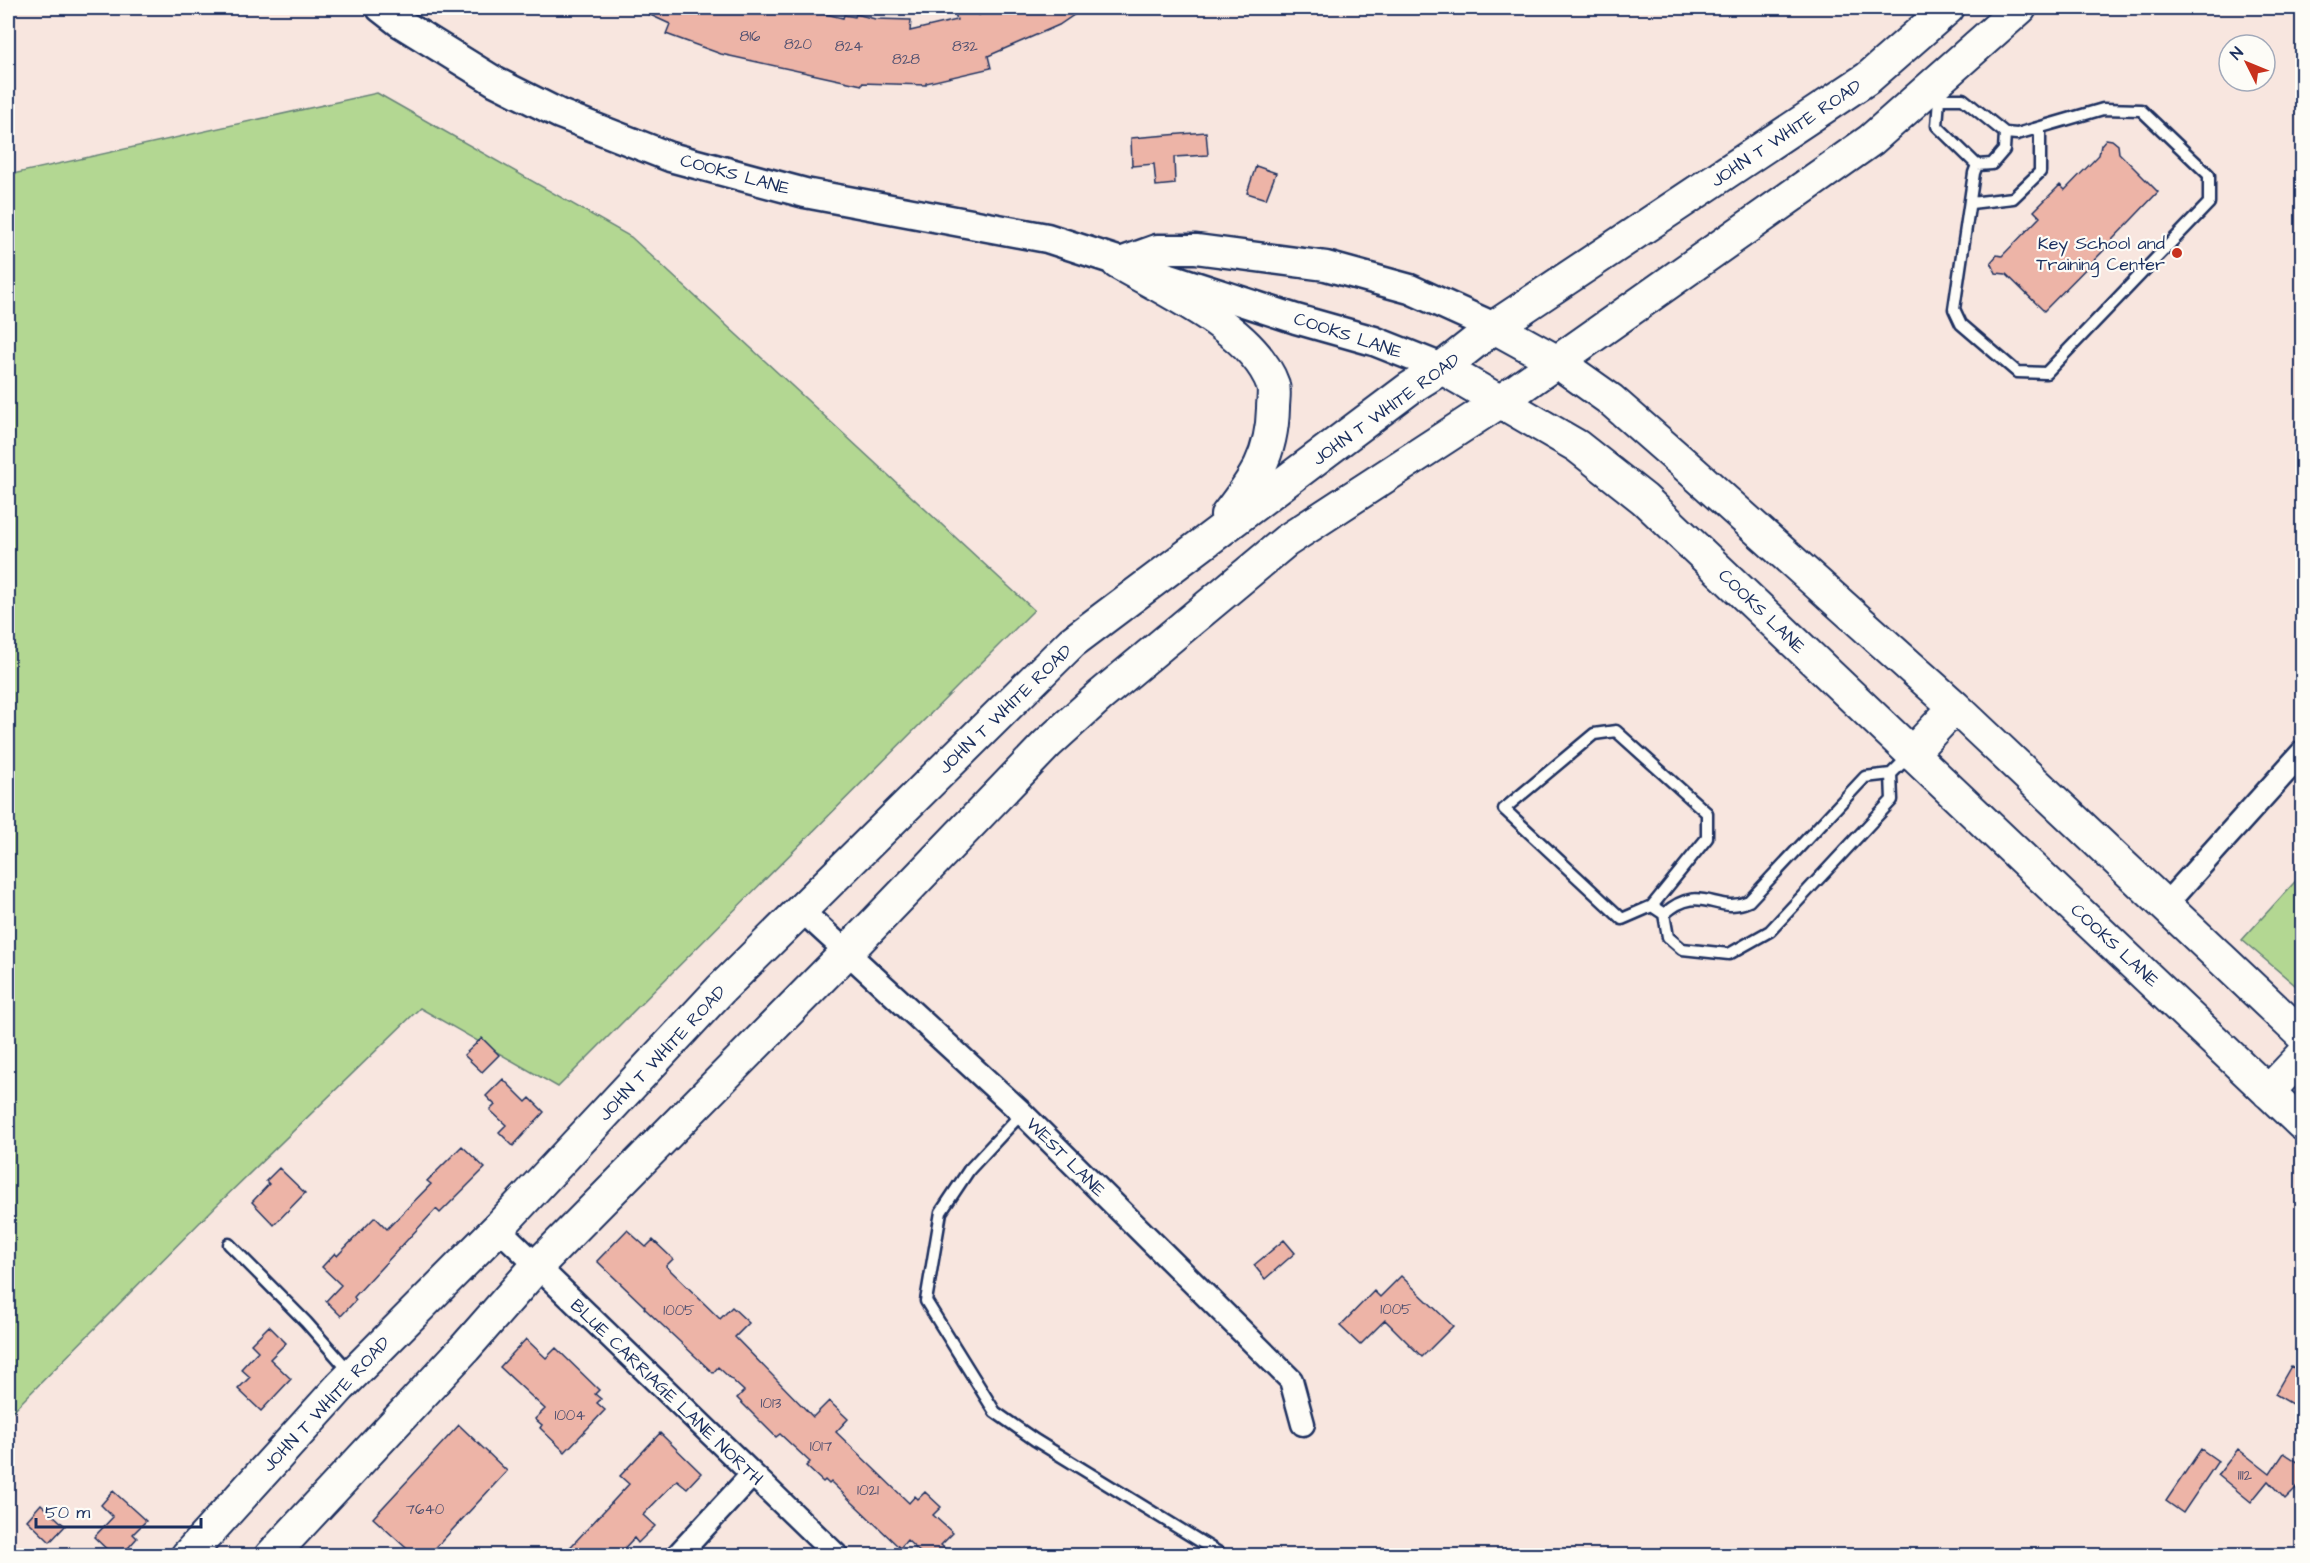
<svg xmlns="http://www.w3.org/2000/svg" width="2310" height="1563" font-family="'Architects Daughter',sans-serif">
  <rect width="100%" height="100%" fill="#f8e6df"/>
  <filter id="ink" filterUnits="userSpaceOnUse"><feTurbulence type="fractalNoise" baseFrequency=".0167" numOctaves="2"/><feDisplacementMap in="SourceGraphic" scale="12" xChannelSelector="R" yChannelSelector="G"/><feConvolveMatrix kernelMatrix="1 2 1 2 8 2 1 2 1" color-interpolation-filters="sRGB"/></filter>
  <g filter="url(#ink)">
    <path fill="#b3d792" stroke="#678378" stroke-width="1.5" d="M377,93L631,237L1034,610L558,1087L420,1008L216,1206L8,1416V175Z
      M2302,874V991L2242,940Z"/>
    <path fill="#edb4a7" stroke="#1b2f5e" stroke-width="1.5" d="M635,8H810L809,10L843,18L844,15L855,17L856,14L875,19L911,20L910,31L957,20L955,13L977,8L979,15L995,8H1084L1059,25L988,56L991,68L926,83V85L862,83V85L721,54L666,34L670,24Z
      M1206,132L1208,155L1174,157L1175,184L1156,186L1154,164L1132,166L1131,138Z
      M2106,139L2112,140L2118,145L2119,153L2158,192L2112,240L2113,241L2044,311L2006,274L1996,273L1991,262L1997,255L2002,256L2040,217L2034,211L2060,185L2065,190L2099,155L2101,145Z
      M1256,166L1276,173L1266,199L1247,193Z
      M482,1038L499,1055L482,1072L464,1055Z
      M503,1079L526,1102L530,1098L544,1112L513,1146L499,1132L506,1125L490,1110L495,1105L486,1096Z
      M462,1146L485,1168L440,1213L436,1209L354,1297L356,1300L341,1316L326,1301L341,1285L322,1267L335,1253L337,1256L375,1217L387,1229L431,1184L427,1181Z
      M279,1168L305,1193L274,1225L252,1202L269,1184L266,1181Z
      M627,1230L646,1247L653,1240L673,1259L666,1266L720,1319L732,1307L749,1323L735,1337L813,1417L829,1401L848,1419L836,1432L909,1503L915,1496L918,1499L925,1492L941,1507L933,1515L953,1533L941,1545L953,1556H924L907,1540L900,1548L831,1482L829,1484L825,1480L823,1482L806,1466L810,1462L780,1434L776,1437L737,1398L744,1391L718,1367L713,1373L644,1308L645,1307L597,1261Z
      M1284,1240L1295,1253L1265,1279L1254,1265Z
      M1401,1276L1453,1326L1422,1357L1385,1320L1360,1345L1340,1326L1374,1291L1380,1297Z
      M269,1326L286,1343L270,1359L291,1379L261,1411L238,1389L250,1377L241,1369L258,1351L251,1344Z
      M526,1339L546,1358L556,1348L599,1390L595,1394L601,1399L597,1403L605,1410L565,1452L540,1428L542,1425L535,1419L545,1409L500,1367Z
      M2291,1366L2302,1373V1410L2275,1394Z
      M459,1425L507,1471L428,1556H415L373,1518Z
      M660,1433L701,1473L687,1488L677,1480L643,1515L655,1526L638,1543L634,1538L617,1556H562L629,1484L620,1476Z
      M2201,1449L2218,1461L2183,1513L2166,1501Z
      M2238,1449L2270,1474L2284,1453L2302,1465V1482L2285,1499L2268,1481L2251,1502L2218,1475Z
      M113,1491L146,1521L133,1534L137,1538L121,1556H114L94,1537L113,1517L101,1505Z
      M41,1504L65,1526L50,1542L27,1520Z"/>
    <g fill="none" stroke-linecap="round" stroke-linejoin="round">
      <defs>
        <path id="service" d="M1931,91L1939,99H1963L2005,133L2017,134L2103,109L2141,110L2209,175V203L2046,373L2017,372L1961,324L1954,309L1974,173L1977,165
          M1939,99L1937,126L1977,165L1992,164L2004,150L2005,133
          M1971,203L2013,198L2040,172V128
          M1616,731L1707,813V838L1652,906L1622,919L1504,809L1594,734Z
          M1652,906L1664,914L1668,937L1682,949L1729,954L1770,931L1892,800L1891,774
          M1664,914C1701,881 1716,916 1749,901L1865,777L1891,774L1910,755
          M1022,1113L969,1170L941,1212L926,1301L995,1412L1035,1440L1224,1556
          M229,1244L306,1322L350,1372"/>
        <path id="minor" d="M2166,904L2302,753
          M801,910L1022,1113L1291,1380L1303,1424
          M498,1228L837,1556
          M677,1556L752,1475"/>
        <path id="tertiary" d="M381,8L399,22L496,82L560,114L670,157L805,193L1047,238L1296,319L1374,341L1442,368
          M1118,263L1157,249H1196L1326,266L1410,289L1494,327"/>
        <path id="secondary" d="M1118,263C1166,291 1254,330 1273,385C1275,392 1273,401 1273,408C1272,455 1255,479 1227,515
          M1494,327L1556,361L1611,400L1683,463L1955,707L2302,1035
          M1442,368L1577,446L1644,499L2302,1124
          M1911,754L1955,707
          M2268,1092L2302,1056
          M187,1556L340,1387L498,1228L721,989L1072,642L1410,388L1442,368L1494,327L1868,78L1948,8
          M271,1556L465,1348L537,1266L847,952L1047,744L1100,696L1286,541L1501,401L1871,140L2020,8"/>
      </defs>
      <use href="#service" stroke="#1b2f5e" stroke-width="15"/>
      <use href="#minor" stroke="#1b2f5e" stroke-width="27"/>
      <use href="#tertiary" stroke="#1b2f5e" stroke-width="33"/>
      <use href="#secondary" stroke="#1b2f5e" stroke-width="36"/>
      <use href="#service" stroke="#fdfcf7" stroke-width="10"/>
      <use href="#minor" stroke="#fdfcf7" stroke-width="22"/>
      <use href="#tertiary" stroke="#fdfcf7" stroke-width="28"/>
      <use href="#secondary" stroke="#fdfcf7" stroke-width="32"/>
    </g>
  </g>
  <circle fill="#c8321e" stroke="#fdfcf7" stroke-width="2" cx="2177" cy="253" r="6"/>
  <g text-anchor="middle" stroke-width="4.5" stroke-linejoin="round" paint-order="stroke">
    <g font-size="15" fill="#505070">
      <text x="750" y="41">816</text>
      <text x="798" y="49">820</text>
      <text x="849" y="51">824</text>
      <text x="965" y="51">832</text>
      <text x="906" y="64">828</text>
      <text x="1396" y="1314">1005</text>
      <text x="679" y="1315">1005</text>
      <text x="771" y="1408">1013</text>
      <text x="570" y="1420">1004</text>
      <text x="821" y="1451">1017</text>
      <text x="2245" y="1480">1112</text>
      <text x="868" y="1495">1021</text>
      <text x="425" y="1514">7640</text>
    </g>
    <g font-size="18" fill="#1b2f5e" stroke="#fdfcf7">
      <text transform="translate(1786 133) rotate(-34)" y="6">JOHN T WHITE ROAD</text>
      <text transform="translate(735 174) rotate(15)" y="6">COOKS LANE</text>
      <text transform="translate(1348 335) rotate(18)" y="6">COOKS LANE</text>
      <text transform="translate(1386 409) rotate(-36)" y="6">JOHN T WHITE ROAD</text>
      <text transform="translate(1762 611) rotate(44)" y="6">COOKS LANE</text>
      <text transform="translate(1005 709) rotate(-44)" y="6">JOHN T WHITE ROAD</text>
      <text transform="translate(2115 945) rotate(43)" y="6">COOKS LANE</text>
      <text transform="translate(662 1053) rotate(-47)" y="6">JOHN T WHITE ROAD</text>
      <text transform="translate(1066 1157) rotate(45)" y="6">WEST LANE</text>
      <text transform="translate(667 1392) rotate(44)" y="6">BLUE CARRIAGE LANE NORTH</text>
      <text transform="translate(326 1404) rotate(-47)" y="6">JOHN T WHITE ROAD</text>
    </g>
    <g font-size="18" fill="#1b2f5e" stroke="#fdfcf7" text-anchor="end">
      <text x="2165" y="249">Key School and<tspan x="2165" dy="21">Training Center</tspan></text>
    </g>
  </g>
  <rect width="2310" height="1563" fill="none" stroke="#fdfcf7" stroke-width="30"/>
  <rect x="15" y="15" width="2280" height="1533" fill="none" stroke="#1b2f5e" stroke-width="2" filter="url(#ink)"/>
  <g transform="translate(2247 63) rotate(313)"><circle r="28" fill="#fdfcf7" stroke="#a3aaba" stroke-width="1.5"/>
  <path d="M0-4.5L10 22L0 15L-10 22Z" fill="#c8321e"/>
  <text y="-9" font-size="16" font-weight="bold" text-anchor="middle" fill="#1b2f5e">N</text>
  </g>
  <path d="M36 1518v9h165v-9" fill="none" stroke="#1b2f5e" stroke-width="3"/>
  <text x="45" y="1518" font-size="18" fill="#1b2f5e" stroke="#fdfcf7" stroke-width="4.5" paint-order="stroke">50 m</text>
</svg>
